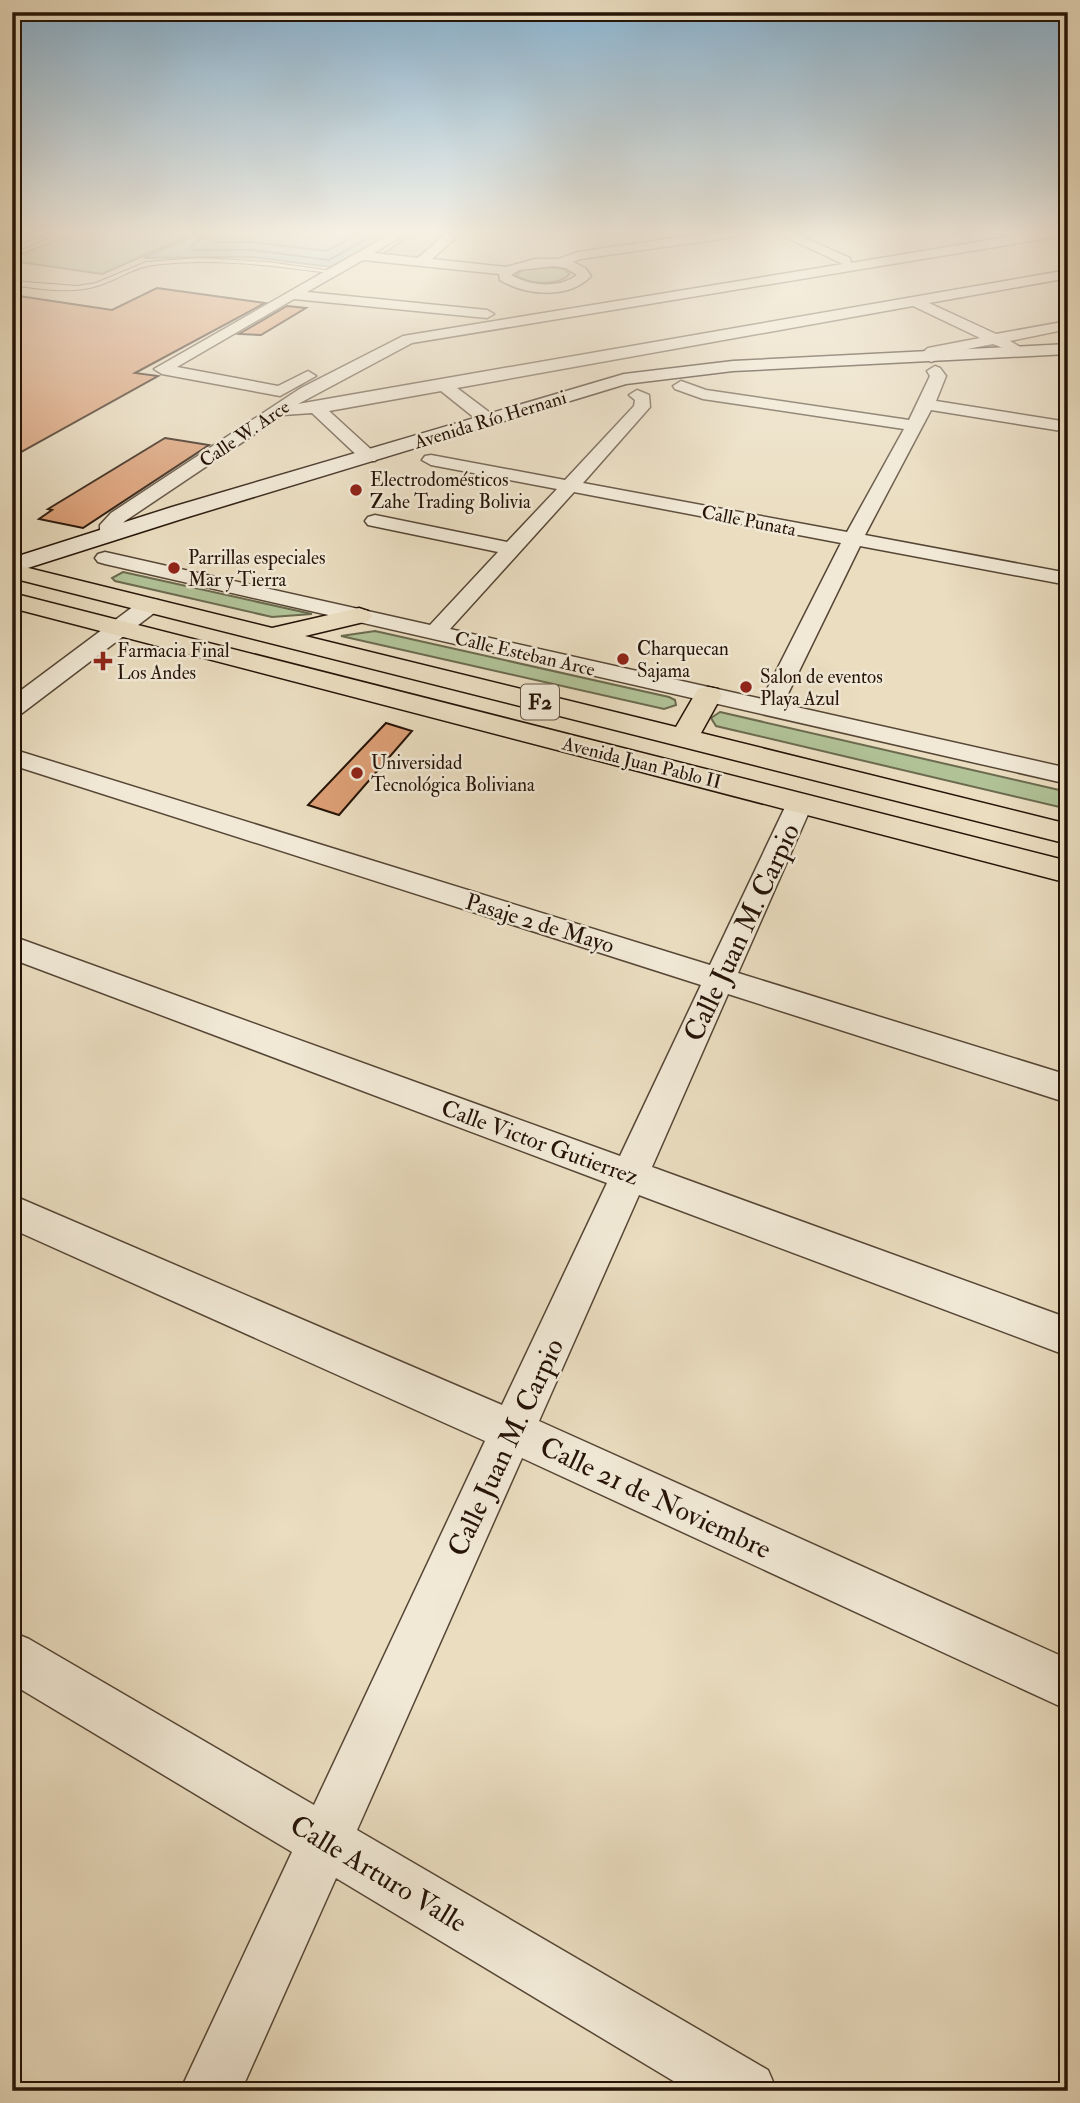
<svg xmlns="http://www.w3.org/2000/svg" width="1080" height="2103" font-family="'IM FELL Double Pica',serif">
  <rect width="100%" height="100%" fill="#eaddc0"/>
  <filter id="stains"><feTurbulence type="fractalNoise" baseFrequency=".00286" numOctaves="4"/><feColorMatrix values="0 0 0 0 .2 0 0 0 0 .09 0 0 0 0 .02 0 0 0 .5 -.17"/></filter>
  <radialGradient id="worn" r=".72"><stop offset=".6" stop-color="#630" stop-opacity="0"/><stop offset="1" stop-color="#630" stop-opacity=".3"/></radialGradient>
  <path fill="#b1c297" stroke="#6b6a4f" stroke-width="2" d="M74,233H195L102,274L12,261V258Z
    M415,233L446,235L415,259L379,256Z
    M549,267L564,269L570,274C558,286 529,285 516,275L525,268Z
    M123,572L312,614L272,617L115,581L112,578Z
    M375,631L669,697L675,700L676,705L664,709L341,636Z
    M720,712L1068,792V809L716,726L711,718Z"/>
  <path fill="#9bbabb" stroke="#6c7773" stroke-width="2" d="M200,233L391,234L331,267L252,257L144,258Z"/>
  <g fill="none" stroke-linecap="round" stroke-linejoin="round">
    <path stroke="#606661" stroke-width="2" d="M200,233L199,240L191,246L193,250H252L329,260L377,233
      M209,233L212,242H253L327,251L359,233"/>
  </g>
  <path fill="#dc9e75" stroke="#251307" stroke-width="2" d="M157,288L265,303L135,373L158,376L12,457V295L112,310Z
    M287,306L306,308L261,335L239,334Z
    M165,438L209,445L83,528L39,519L52,510L48,509Z
    M386,723L412,731L339,815L308,805Z"/>
  <g fill="none" stroke-linecap="round" stroke-linejoin="round">
    <defs>
      <path id="lane" d="M50,233H59L12,253V249Z
        M199,258L268,262L339,272L336,274C276,266 214,257 153,265C135,267 120,278 103,284C74,295 42,289 12,285V281L77,286L96,283L146,262Z"/>
      <path id="street" d="M392,233H407L374,253L418,258L447,233H461L432,259L506,267L535,259H558L578,252L707,233H740L734,237L580,259L573,262L585,268L591,276C569,300 525,295 500,280L499,274L363,260L307,292L487,310L494,314L487,318L294,299L177,367L278,386L308,371L316,376L280,396L162,374L154,369ZM555,266L566,268L577,275C559,289 530,286 511,275L519,270Z
        M777,233H794L850,258L851,263L1031,233H1062L1056,237L412,343L298,404L1068,270V278L929,303L996,334L1068,321V329L1010,341L1029,352L1022,356L993,344L938,355L936,360L931,362L923,357L922,353L928,348L980,338L913,306L457,388L493,415L495,419L487,424L481,423L441,391L329,411L375,453L378,457L375,461H363L312,413L283,415L125,521L120,526L125,533L122,537H108L100,530V525L111,513L301,388L403,336L843,264Z
        M935,366L940,368L946,376L936,401L1068,422V432L931,410L865,535L1068,573V585L860,546L783,704L1068,768V784L105,564L98,562L95,558L98,554L105,552L430,625L498,552L368,525L365,521L368,517L375,515L507,542L557,489L431,465L422,460L425,456L431,455L565,480L634,406L635,400L629,395L637,390L649,395L650,407L583,483L847,532L904,429L703,399L675,389L673,386L681,381L706,390L909,420L930,376L927,371ZM574,492L841,543L762,699L450,629Z
        M150,599L158,600L161,605L158,610L21,714L12,716V697L142,600Z
        M12,749L710,965L787,803L791,797L800,795L809,797L813,803L738,973L1068,1075V1103L728,994L652,1167L1068,1318V1356L639,1195L539,1421L1068,1659V1710L522,1458L357,1830L768,2070L777,2091H690L336,1878L241,2091H180L292,1852L12,1684V1632L29,1639L314,1805L485,1441L12,1229V1195L502,1405L607,1183L12,959V936L620,1156L701,985L12,765Z"/>
      <path id="secondary" d="M1068,344V354L733,371L626,384L188,517L12,573V558L172,507L624,374L733,361Z"/>
      <path id="highway" d="M12,564L272,628L359,608L368,611L372,616L368,621L305,636L676,727L698,689L708,687L718,689L722,695L701,733L1068,824V844L12,578Z
        M12,593L1068,861V883L12,608Z"/>
    </defs>
    <use href="#lane" stroke="#564635" stroke-width="2"/>
    <use href="#street" stroke="#564635" stroke-width="3"/>
    <use href="#secondary" stroke="#251307" stroke-width="3"/>
    <use href="#highway" stroke="#251307" stroke-width="3"/>
    <use href="#lane" fill="#f1e9d6" fill-rule="evenodd"/>
    <use href="#street" fill="#f1e9d6" fill-rule="evenodd"/>
    <use href="#secondary" fill="#f1e9d6" fill-rule="evenodd"/>
    <use href="#highway" fill="#eaddc0" fill-rule="evenodd"/>
  </g>
  <linearGradient id="sky" x2="0" y2="1"><stop stop-color="#89b6d6"/><stop offset="0.44" stop-color="#f6f0e3"/><stop offset="1" stop-color="#f6f0e3" stop-opacity="0"/></linearGradient>
  <rect width="1080" height="528" fill="url(#sky)"/>
  <g fill="#8f2418" stroke="#f1e9d6" stroke-width="2.5">
    <circle cx="356" cy="490" r="7"/>
    <circle cx="174" cy="568" r="7"/>
    <circle cx="623" cy="659" r="7"/>
    <path d="M99.5 650.5h7v7h7v7h-7v7h-7v-7h-7v-7h7z"/>
    <circle cx="746" cy="687" r="7"/>
    <circle cx="357" cy="773" r="7"/>
  </g>
  <g text-anchor="middle" stroke-width="5" stroke-linejoin="round" paint-order="stroke">
    <g font-size="19" fill="#251307" stroke="#f1e9d6">
      <text transform="translate(490 419) rotate(-17)" y="7">Avenida Río Hernani</text>
      <text transform="translate(244 433) rotate(-34)" y="7">Calle W. Arce</text>
      <text transform="translate(749 520) rotate(11)" y="7">Calle Punata</text>
      <text transform="translate(525 653) rotate(13)" y="7">Calle Esteban Arce</text>
      <text transform="translate(642 762) rotate(14)" y="7">Avenida Juan Pablo II</text>
    </g>
    <g font-size="19" fill="#251307" stroke="#f1e9d6" text-anchor="start">
      <text x="370" y="486">Electrodomésticos<tspan x="370" dy="22">Zahe Trading Bolivia</tspan></text>
      <text x="188" y="564">Parrillas especiales<tspan x="188" dy="22">Mar y Tierra</tspan></text>
      <text x="637" y="655">Charquecan<tspan x="637" dy="22">Sajama</tspan></text>
      <text x="117" y="657">Farmacia Final<tspan x="117" dy="22">Los Andes</tspan></text>
      <text x="760" y="683">Salon de eventos<tspan x="760" dy="22">Playa Azul</tspan></text>
      <text x="371" y="769">Universidad<tspan x="371" dy="22">Tecnológica Boliviana</tspan></text>
    </g>
    <rect fill="#f1e9d6" stroke="#625345" stroke-width="2" x="521" y="684.5" width="38" height="35" rx="5"/>
    <g font-size="21" font-weight="bold" fill="#251307">
      <text x="540" y="709">F2</text>
    </g>
    <g font-size="23" fill="#251307" stroke="#f1e9d6">
      <text transform="translate(540 923) rotate(17)" y="8">Pasaje 2 de Mayo</text>
      <text transform="translate(540 1142) rotate(20)" y="8">Calle Victor Gutierrez</text>
    </g>
    <g font-size="28" fill="#251307" stroke="#f1e9d6">
      <text transform="translate(741 932) rotate(-65)" y="10">Calle Juan M. Carpio</text>
      <text transform="translate(505 1447) rotate(-65)" y="10">Calle Juan M. Carpio</text>
      <text transform="translate(656 1497) rotate(25)" y="10">Calle 21 de Noviembre</text>
      <text transform="translate(379 1873) rotate(31)" y="10">Calle Arturo Valle</text>
    </g>
  </g>
  <rect width="1080" height="2103" fill="none" stroke="#eaddc0" stroke-width="42"/>
  <rect x="14" y="14" width="1052" height="2075" fill="none" stroke="#251307" stroke-width="3.5"/>
  <rect x="21" y="21" width="1038" height="2061" fill="none" stroke="#251307" stroke-width="2"/>
  <rect width="100%" height="100%" filter="url(#stains)"/>
  <rect width="100%" height="100%" fill="url(#worn)"/>
</svg>
